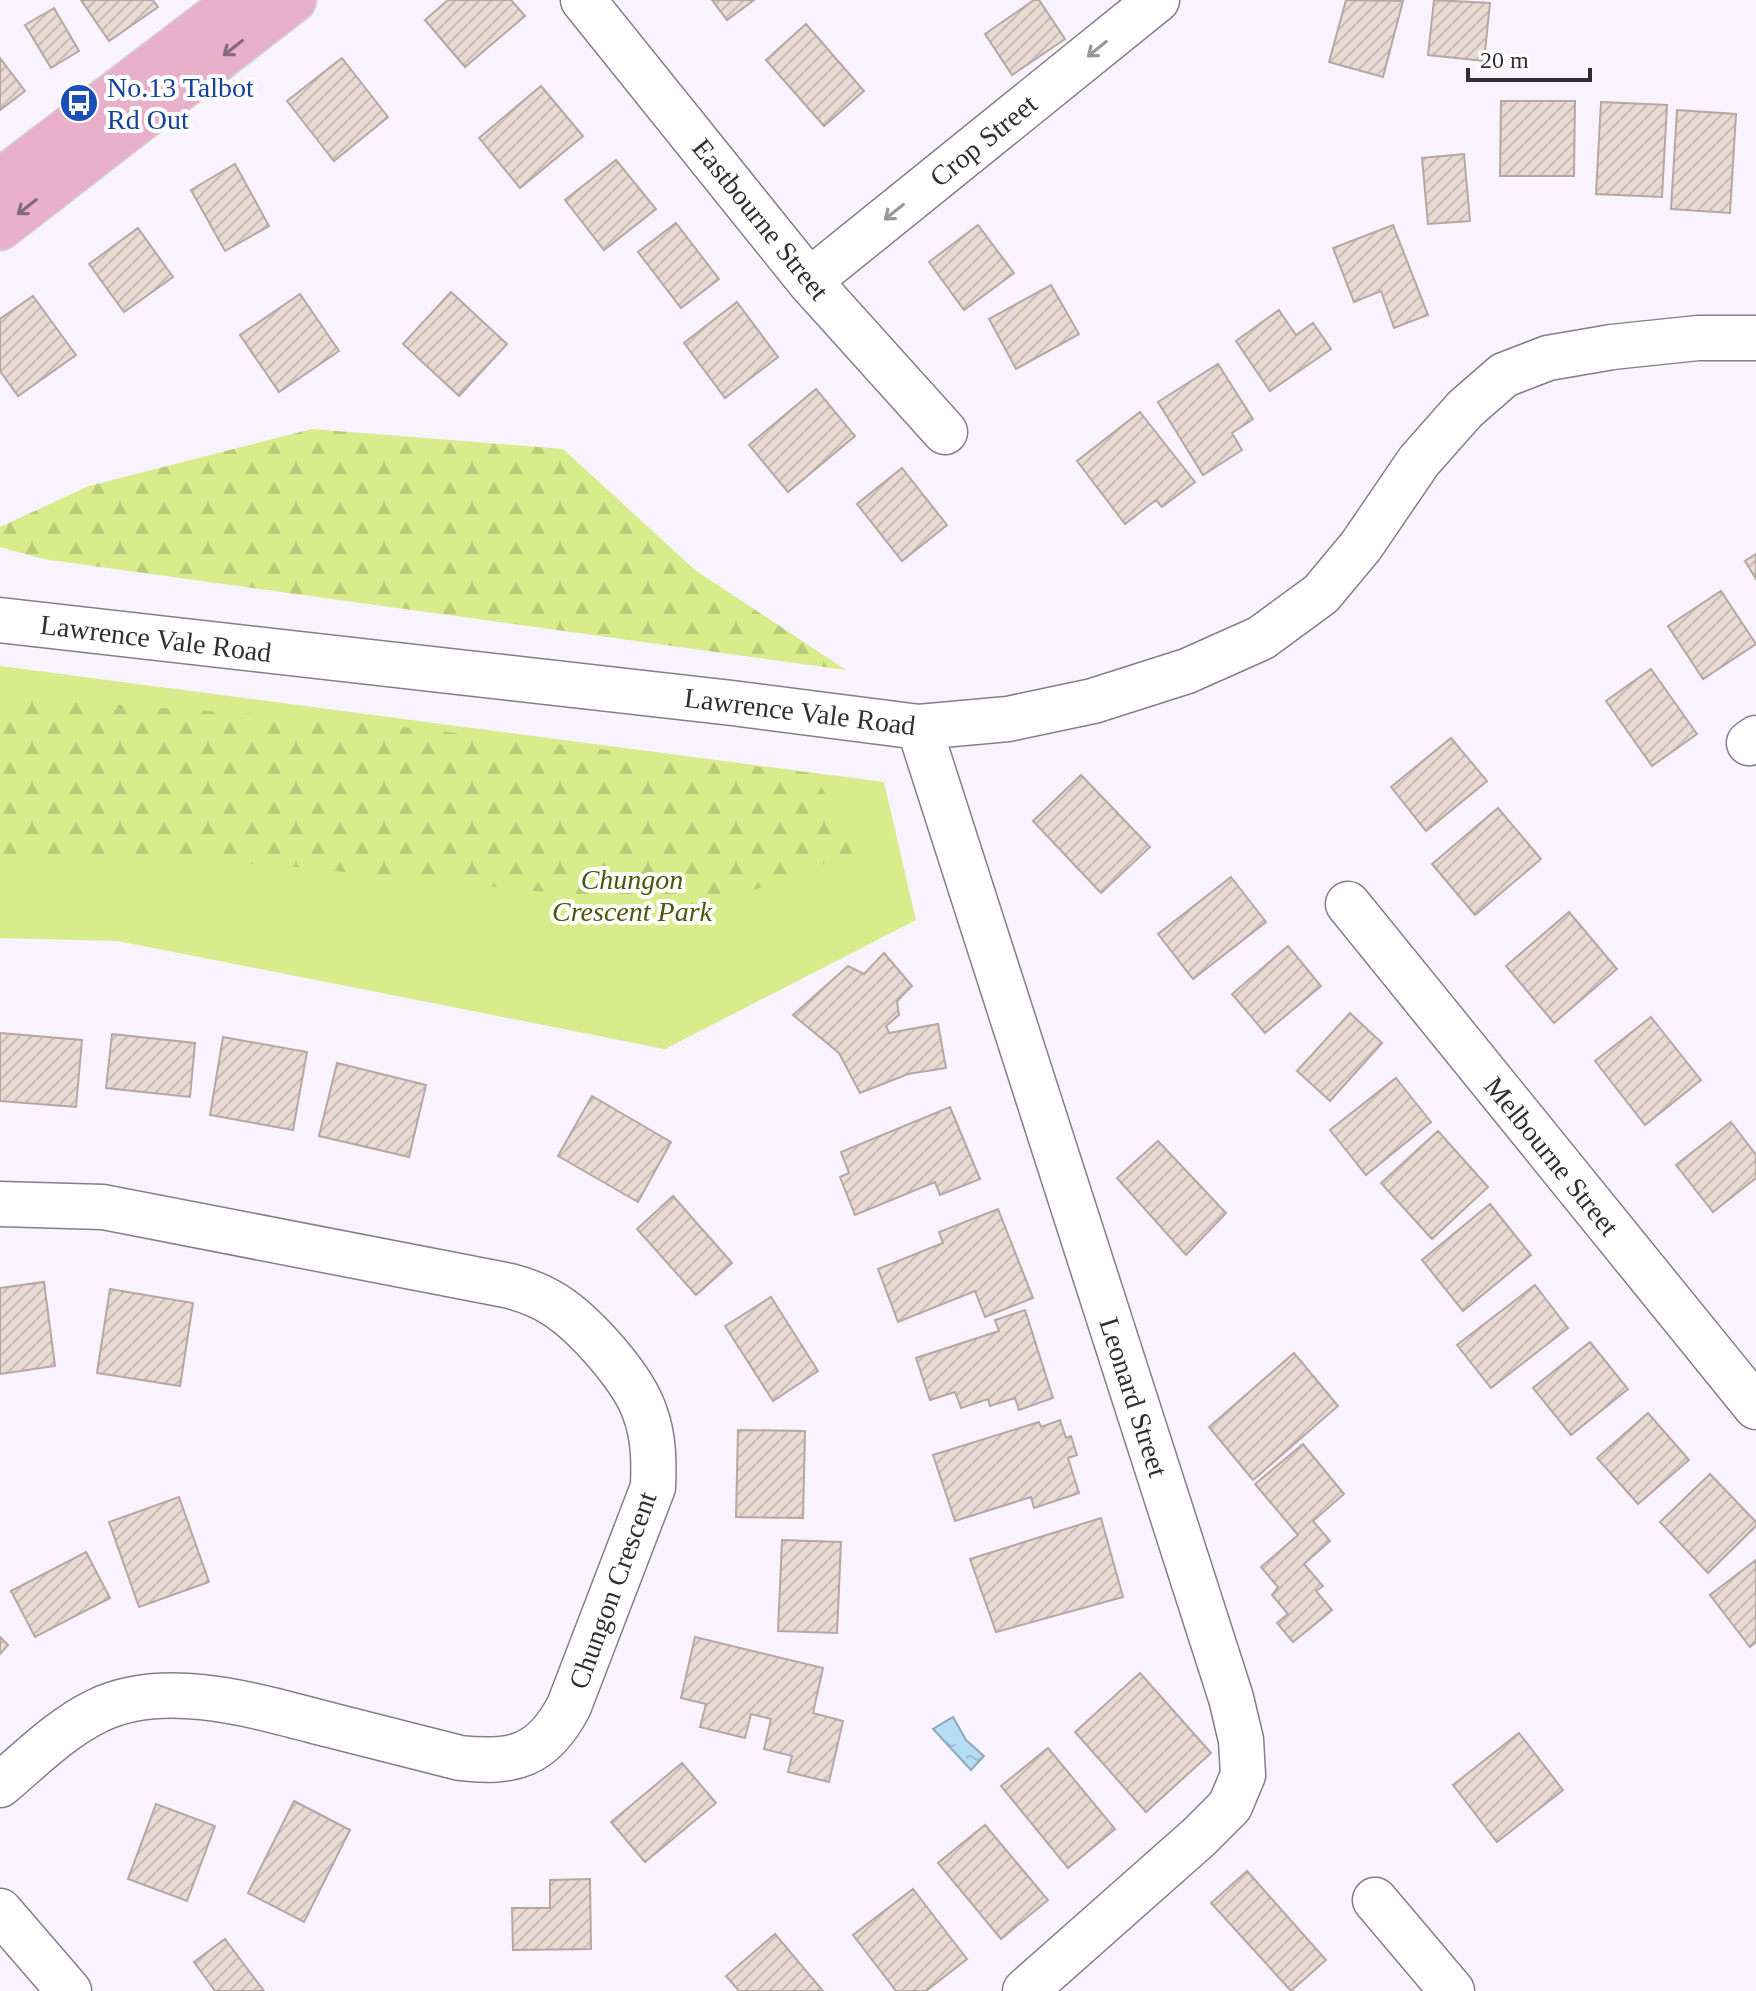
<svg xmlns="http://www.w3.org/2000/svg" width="1756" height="1991" font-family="Georgia,serif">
  <defs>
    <pattern id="forest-firs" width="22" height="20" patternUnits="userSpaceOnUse" patternTransform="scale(2)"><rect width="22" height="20" fill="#d7ec8a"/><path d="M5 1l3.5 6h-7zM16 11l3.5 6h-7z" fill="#b9cb78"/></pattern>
    <pattern id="water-ripples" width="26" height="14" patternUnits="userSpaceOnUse" patternTransform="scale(2)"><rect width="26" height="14" fill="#b5ddf3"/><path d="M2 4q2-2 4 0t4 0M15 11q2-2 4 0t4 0" fill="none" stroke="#9cbed1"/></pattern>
    <pattern id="building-hatch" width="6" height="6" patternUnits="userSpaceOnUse" patternTransform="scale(2)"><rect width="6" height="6" fill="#eadad4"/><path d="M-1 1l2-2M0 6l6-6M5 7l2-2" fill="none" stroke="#c9bbb7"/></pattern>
  </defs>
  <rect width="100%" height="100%" fill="#f9f2ff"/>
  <path fill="#d7ec8a" d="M0,666L884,782L916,920L665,1049L118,941L0,938Z"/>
  <path fill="url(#forest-firs)" d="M312,429L563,449L695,570L846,670L43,559L0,547V527L89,486Z
    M0,697L341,720L813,773L859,851L705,908L276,865L0,856Z"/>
  <path fill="url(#water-ripples)" stroke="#8ea9ba" stroke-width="2" d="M953,1717L966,1740L984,1756L971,1770L933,1729Z"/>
  <path fill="url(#building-hatch)" stroke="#b6a7a1" stroke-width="2" d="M81,0H153L158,7L109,41Z
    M448,0H511L525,16L465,67L425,20Z
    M712,0H754L727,20Z
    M1034,0H1039L1065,39L1012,75L985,34Z
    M1346,0L1403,1L1383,77L1329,62Z
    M1434,0L1490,3L1484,61L1428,55Z
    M54,8L79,51L51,68L25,25Z
    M806,24L864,91L824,126L766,60Z
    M0,58L25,91L0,110Z
    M342,58L388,117L334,161L287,101Z
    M541,86L583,136L520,188L479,138Z
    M1501,101H1575L1574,176H1500Z
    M1601,102L1667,105L1662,197L1596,194Z
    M1677,110L1736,114L1730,213L1671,209Z
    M1464,154L1470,221L1428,224L1422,158Z
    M616,160L656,209L604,250L565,200Z
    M235,164L269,226L225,251L191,190Z
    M676,223L719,279L681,308L638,252Z
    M978,225L1014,273L964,310L929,262Z
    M1393,225L1428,315L1394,328L1381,291L1354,302L1333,248Z
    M138,228L173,277L124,312L89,264Z
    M1051,285L1079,334L1016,369L989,319Z
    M451,292L507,344L459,396L403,344Z
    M300,294L339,351L279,392L240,335Z
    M33,296L76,355L18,396L0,371V319Z
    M737,302L778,357L725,398L684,343Z
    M1279,310L1296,335L1313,323L1331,349L1270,391L1236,341Z
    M1218,364L1253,419L1232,433L1242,450L1203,475L1158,402Z
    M816,389L855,436L788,492L749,445Z
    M1140,412L1195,482L1162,507L1156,500L1125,524L1077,461Z
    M902,468L947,525L902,561L857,504Z
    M1756,554V579L1745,561Z
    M1721,591L1756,644L1703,679L1668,626Z
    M1651,669L1697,734L1652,766L1606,701Z
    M1451,738L1487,781L1426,831L1391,787Z
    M1081,775L1150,847L1101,893L1033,821Z
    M1498,808L1541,859L1475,915L1432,864Z
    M1231,877L1266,922L1193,979L1158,934Z
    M1569,912L1617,969L1554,1023L1506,966Z
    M1288,946L1321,986L1265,1033L1232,994Z
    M884,953L912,986L897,1001L899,1015L886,1026L889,1033L938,1024L946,1068L908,1074L860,1093L839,1053L793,1015L848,966L864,974Z
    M1350,1013L1382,1043L1330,1101L1297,1071Z
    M1651,1017L1701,1080L1645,1125L1595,1061Z
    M0,1033L82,1040L76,1107L0,1101Z
    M112,1034L195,1043L190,1097L106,1088Z
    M223,1037L307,1052L293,1130L210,1115Z
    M337,1063L426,1085L409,1157L319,1136Z
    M1396,1078L1431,1122L1366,1175L1330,1130Z
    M592,1096L671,1142L638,1202L558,1156Z
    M950,1107L980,1179L940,1195L935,1182L855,1215L840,1177L849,1173L841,1152Z
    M1731,1122L1756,1155V1178L1713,1212L1676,1165Z
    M1438,1131L1488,1187L1432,1239L1381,1183Z
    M1158,1141L1226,1213L1186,1255L1117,1178Z
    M673,1196L732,1263L696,1295L637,1229Z
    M1490,1204L1531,1255L1463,1311L1422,1260Z
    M998,1209L1033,1298L985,1317L975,1291L898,1322L878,1269L943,1243L939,1232Z
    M44,1282L55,1366L0,1374V1288Z
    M1535,1285L1568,1328L1491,1388L1457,1345Z
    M110,1289L193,1303L180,1386L97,1373Z
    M771,1297L818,1371L773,1401L725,1326Z
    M1025,1310L1053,1398L1019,1410L1015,1398L990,1406L988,1399L961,1408L955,1392L930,1400L916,1358L999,1331L995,1320Z
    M1590,1342L1628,1389L1571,1435L1533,1388Z
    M1294,1353L1338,1406L1253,1480L1209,1427Z
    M1648,1413L1689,1460L1638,1504L1597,1458Z
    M1060,1420L1066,1438L1071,1436L1077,1455L1068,1458L1079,1493L1034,1508L1031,1497L955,1521L933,1455L1039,1422L1041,1427Z
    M738,1430L805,1431L803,1518L736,1517Z
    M1303,1444L1344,1494L1313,1521L1330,1541L1304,1564L1323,1586L1316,1591L1332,1610L1293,1642L1277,1623L1288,1614L1272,1595L1278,1587L1261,1567L1298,1535L1255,1484Z
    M1710,1474L1756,1522V1526L1708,1573L1660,1522Z
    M179,1497L209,1582L139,1607L109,1522Z
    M1101,1518L1123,1597L996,1632L970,1559Z
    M782,1540L841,1542L837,1633L778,1631Z
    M86,1552L110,1598L35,1637L11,1591Z
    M1756,1560V1642L1750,1647L1710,1595Z
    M0,1637L8,1645L0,1654Z
    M695,1637L823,1668L813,1713L843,1721L829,1782L788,1772L792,1756L764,1749L771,1719L751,1714L745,1738L700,1727L706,1704L681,1698Z
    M1140,1673L1211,1753L1146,1812L1075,1732Z
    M1519,1733L1563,1790L1497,1842L1453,1785Z
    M1048,1748L1115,1829L1068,1868L1001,1786Z
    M682,1763L716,1803L645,1862L611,1822Z
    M294,1801L350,1830L304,1922L248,1893Z
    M156,1804L215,1826L187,1901L128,1879Z
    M985,1825L1048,1900L1001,1939L938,1863Z
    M1247,1871L1326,1960L1291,1991L1211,1903Z
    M590,1879L591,1949L513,1950L512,1908H550V1880Z
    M913,1889L967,1959L926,1991H896L853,1935Z
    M775,1934L823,1991H739L726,1976Z
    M225,1939L264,1991H215L194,1962Z"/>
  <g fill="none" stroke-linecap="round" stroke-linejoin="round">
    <defs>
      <path id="minor" d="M583,0L809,281L945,432
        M809,281L1157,0
        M0,620L732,703L919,727L1008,719L1093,701L1187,671L1261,638L1321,594L1361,546L1419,461L1465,409L1504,375L1548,358L1612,347L1698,338H1756
        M919,727L1231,1698L1241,1740L1243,1775L1230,1806L1199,1837L1025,1991
        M1749,743L1756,738
        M1348,904L1756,1407
        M0,1204L103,1207L510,1286C525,1290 541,1296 555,1305C586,1325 634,1379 645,1413C654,1437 654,1462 653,1487L569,1706C543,1756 514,1764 460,1758C417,1747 373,1736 330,1725C260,1707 166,1677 97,1711C60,1729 31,1759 0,1785
        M1375,1900L1452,1991
        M0,1911L69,1991"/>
      <path id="major" d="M0,181L238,0
        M0,228L294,0"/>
    </defs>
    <use href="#minor" stroke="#857e89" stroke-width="47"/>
    <use href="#major" stroke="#d6d5d6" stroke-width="47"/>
    <use href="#minor" stroke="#fff" stroke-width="44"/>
    <use href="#major" stroke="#e9b0cc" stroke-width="44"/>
  </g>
  <defs><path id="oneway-shaft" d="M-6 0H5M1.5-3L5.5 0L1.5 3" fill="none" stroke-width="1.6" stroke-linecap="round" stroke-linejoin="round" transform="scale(2)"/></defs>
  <g stroke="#846978">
    <use href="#oneway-shaft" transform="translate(233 48) rotate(142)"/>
    <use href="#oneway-shaft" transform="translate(27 207) rotate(142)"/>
  </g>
  <g stroke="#98979a">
    <use href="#oneway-shaft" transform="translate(1097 49) rotate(141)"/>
    <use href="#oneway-shaft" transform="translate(894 212) rotate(141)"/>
  </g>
  <defs>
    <symbol id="bus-disc" viewBox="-11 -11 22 22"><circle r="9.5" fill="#1a4fb4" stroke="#fff"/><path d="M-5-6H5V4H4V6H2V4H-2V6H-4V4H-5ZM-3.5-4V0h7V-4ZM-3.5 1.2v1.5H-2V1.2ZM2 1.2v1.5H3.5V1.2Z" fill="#fff"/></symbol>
  </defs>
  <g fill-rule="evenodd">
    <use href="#bus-disc" x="57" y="81" width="44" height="44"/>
  </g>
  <g text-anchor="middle" stroke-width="8" stroke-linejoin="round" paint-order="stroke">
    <g font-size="28" fill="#164399" stroke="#fff" text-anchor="start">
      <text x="107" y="97">No.13 Talbot<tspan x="107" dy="32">Rd Out</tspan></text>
    </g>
    <g font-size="28" fill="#322f34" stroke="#fff">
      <text transform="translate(983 140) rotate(-39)" y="10">Crop Street</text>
      <text transform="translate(761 219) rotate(51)" y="10">Eastbourne Street</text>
      <text transform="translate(156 638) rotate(7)" y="10">Lawrence Vale Road</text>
      <text transform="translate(800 711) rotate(7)" y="10">Lawrence Vale Road</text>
      <text transform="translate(1552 1156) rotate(51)" y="10">Melbourne Street</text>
      <text transform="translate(1134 1397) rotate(72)" y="10">Leonard Street</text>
      <text transform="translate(612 1590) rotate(-70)" y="10">Chungon Crescent</text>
    </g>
    <g font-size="28" font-style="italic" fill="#4b570c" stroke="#fff">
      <text x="632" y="889">Chungon<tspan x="632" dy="32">Crescent Park</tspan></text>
    </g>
  </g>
  <path d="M1468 68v12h122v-12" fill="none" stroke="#322f34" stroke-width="4"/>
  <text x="1480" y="68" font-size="24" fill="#322f34" stroke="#ffffff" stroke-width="6" paint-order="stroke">20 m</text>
</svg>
